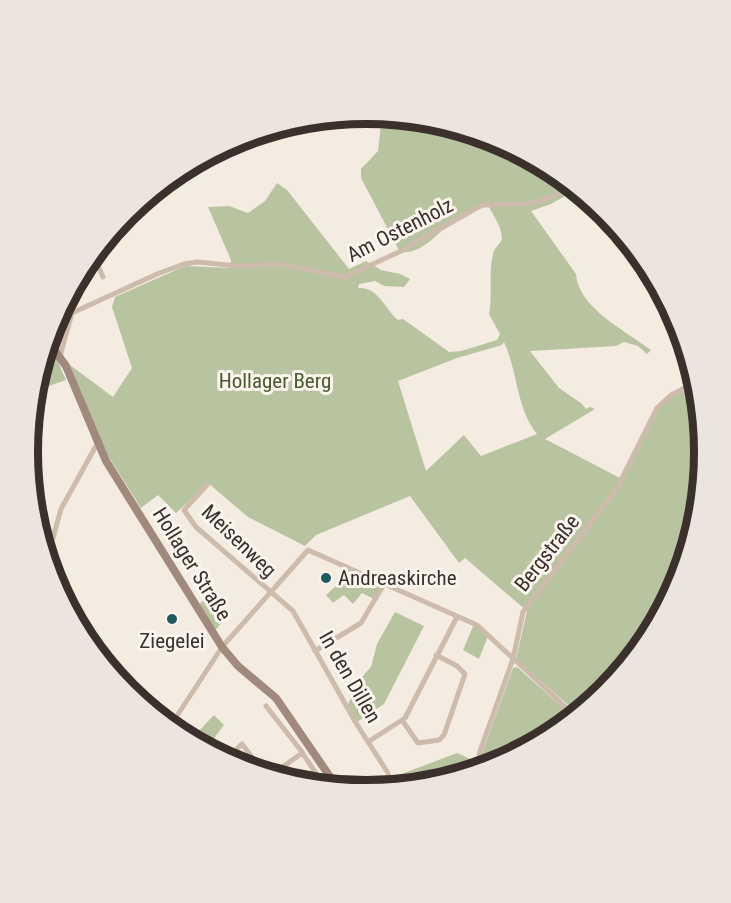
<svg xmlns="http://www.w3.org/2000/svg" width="731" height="903" font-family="'Roboto Condensed',sans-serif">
  <rect width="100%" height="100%" fill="#f4ebe1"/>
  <path fill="#b8c4a0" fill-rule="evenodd" d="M382,116L484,137L487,142L496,139L541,170L554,186L561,183L574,191L551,204L531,211L576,274C578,308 626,331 651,350L647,354L638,346L624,342L616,346L530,351L559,388L581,403L586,409L590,407L595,409L545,439L622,479L657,408L682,389L697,415L704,452L678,581L605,691L575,711L516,659L527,611L465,558L459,563L410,496L316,535L305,546L248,517L208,483L176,513L158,495L141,508L103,448L70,365L113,397L132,368L112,307L115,297L185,266L231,268V260L208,207L229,206L248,213L265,201L277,183L287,190L349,269L366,261L381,270L400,274L410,279L404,287L384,286L375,281L359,284L358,288C378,286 385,309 398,320L403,319L449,352L461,351L497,340L500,334L489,314C493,294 488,274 493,254C494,247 501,245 502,238C502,227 492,213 487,204C475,211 458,216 448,225C434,237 421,254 400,252L361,178V169L378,151ZM504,342C518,372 516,408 537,434L481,456L464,435L426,471L398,381L457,358L502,345Z
    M48,347L54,353L66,380L40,389Z
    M345,568L384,584L376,600L362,593L353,604L344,595L333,603L326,595L337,585Z
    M206,597L225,619L213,633L197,607Z
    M395,612L424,626L384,704L357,722L348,705L357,682L371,667L377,644Z
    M474,624L488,636L479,659L463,650Z
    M517,667L570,714L495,764L481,767L482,753L513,668Z
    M214,715L224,725L208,746L194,736Z
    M457,753L477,762V768L391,785V778Z"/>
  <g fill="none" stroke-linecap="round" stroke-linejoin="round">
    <path stroke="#cdbbac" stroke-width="5" d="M95,259L103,277
      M72,313L157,274L184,264L197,262L238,266L278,264L345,277L401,251L482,205L527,204L544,200L570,189
      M60,356L72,313L67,301
      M682,389L697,415
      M207,485L184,510L196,527L293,611L356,723L388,773L391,785
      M48,556L61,509L97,444
      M315,651L361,623L384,584
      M266,706L302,752
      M402,720L418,743L439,740L444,735L465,674L457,666L436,655
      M173,722L222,647L308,550L477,625L572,713
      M368,742L405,718L457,617
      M303,754L321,781
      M227,758L242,744L261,769
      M477,768L480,751L513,659L523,612L616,490L657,408L671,395L691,385
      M275,772L301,754"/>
    <path stroke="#a18a7d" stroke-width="8" d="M49,343L66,366L106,461L222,647L238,666L276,698L335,784"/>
  </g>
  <g fill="#1f5a5e" stroke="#fbf5ee" stroke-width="2">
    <circle cx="326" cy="578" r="6"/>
    <circle cx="172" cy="619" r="6"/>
  </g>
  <g text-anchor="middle" stroke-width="6" stroke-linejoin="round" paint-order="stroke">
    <g font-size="21" fill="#3b302b" stroke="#fbf5ee">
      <text transform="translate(400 230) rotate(-27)" y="7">Am Ostenholz</text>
      <text transform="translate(239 541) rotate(44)" y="7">Meisenweg</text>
      <text transform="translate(547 553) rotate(-52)" y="7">Bergstraße</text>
      <text transform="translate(192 564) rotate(58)" y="7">Hollager Straße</text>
      <text transform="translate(350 677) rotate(60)" y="7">In den Dillen</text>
    </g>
    <g font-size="21" fill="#4a5a2e" stroke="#fbf5ee">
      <text x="275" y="388">Hollager Berg</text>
    </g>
    <g font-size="21" fill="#3b302b" stroke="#fbf5ee" text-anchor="start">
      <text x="338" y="585">Andreaskirche</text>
      <text x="172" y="648" text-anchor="middle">Ziegelei</text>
    </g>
  </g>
  <path d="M0 0H731V903H0ZM38 452a328 328 0 1 1 656 0a328 328 0 1 1-656 0Z" fill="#ece5de" fill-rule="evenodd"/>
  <path fill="none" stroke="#3b302b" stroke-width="8" d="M38 452a328 328 0 1 1 656 0a328 328 0 1 1-656 0Z"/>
</svg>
